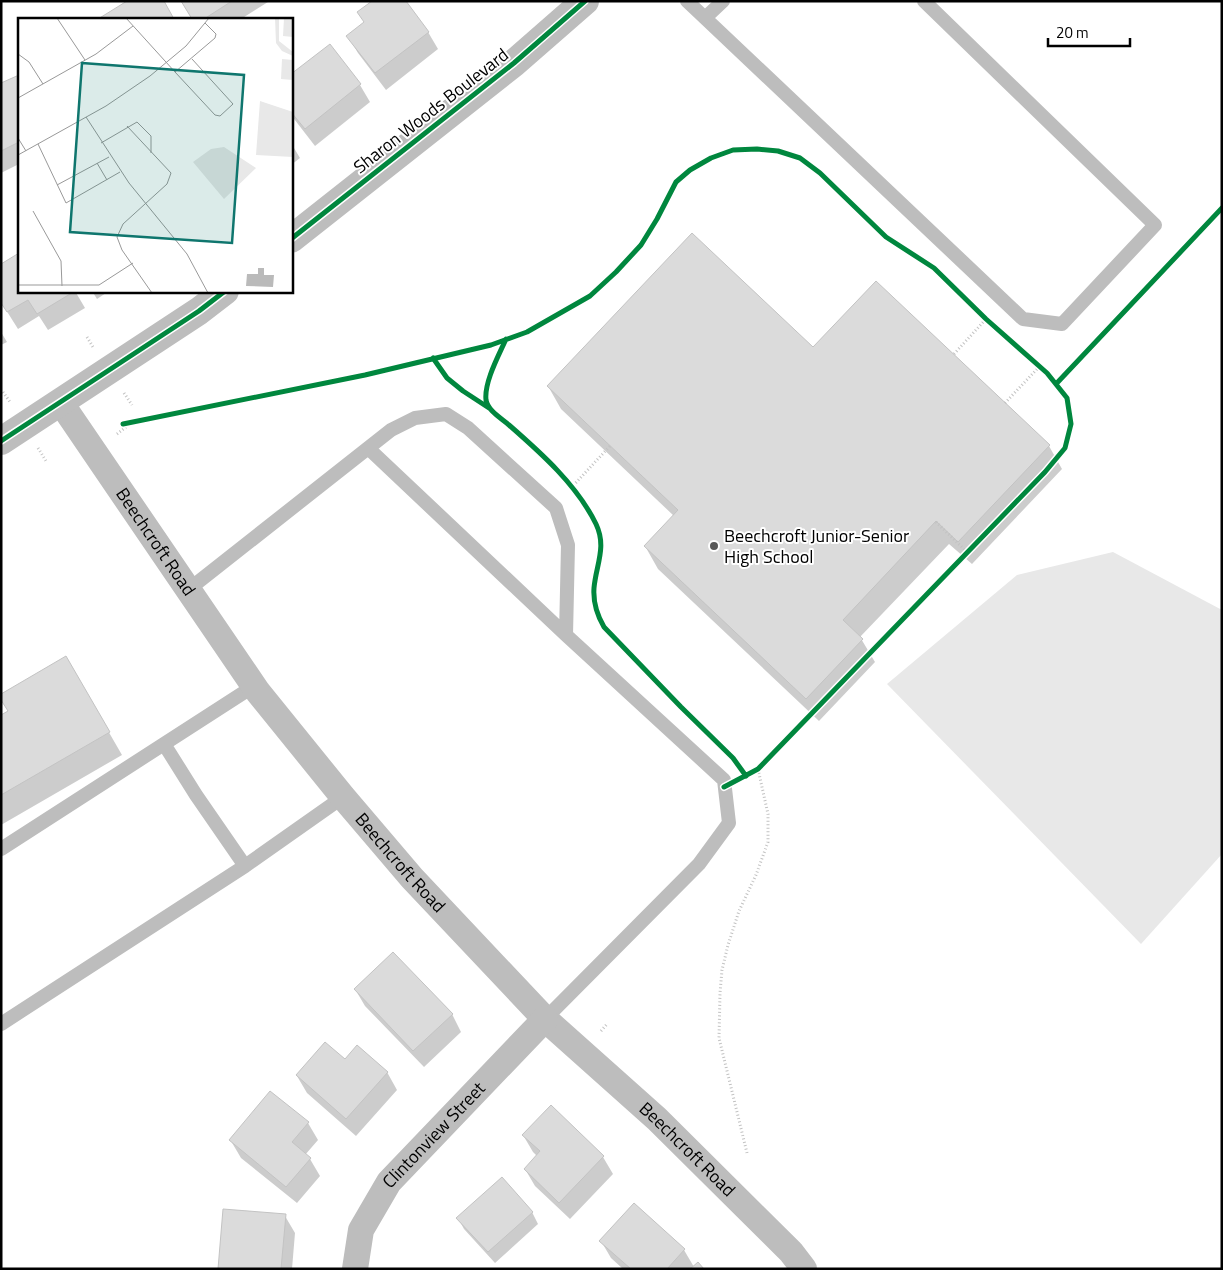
<svg xmlns="http://www.w3.org/2000/svg" width="1223" height="1270" font-family="'Titillium Web',sans-serif">
  <rect width="100%" height="100%" fill="#fff"/>
  <path fill="#e8e8e8" d="M1113,552L1222,610V854L1141,944L887,684L1017,575Z"/>
  <path fill="#0003" d="M181,1H267L268,2L241,19H192Z
    M428,32L438,49L386,90L358,53L348,36Z
    M329,46L360,85L370,102L315,146L291,115V76Z
    M19,76V164L1,173V85Z
    M291,143L300,158L291,165Z
    M876,283L1049,446L1062,469L972,564L949,544L860,637L875,662L819,721L658,569L645,546L674,516L561,409L548,386L813,349Z
    M19,291H75L85,308L48,330L39,316L18,329L1,302Z
    M92,291H109L97,299Z
    M1,332L7,342L1,345Z
    M66,658L122,755L1,825V717L10,712Z
    M355,989L452,1014L461,1032L424,1067L365,1006Z
    M345,1061L387,1072L397,1090L356,1136L307,1093L297,1076Z
    M308,1123L318,1140L305,1155L310,1159L320,1176L297,1203L241,1158L231,1141Z
    M523,1135L603,1157L613,1174L570,1219L535,1186L525,1169L537,1156L533,1152Z
    M634,1205L684,1250L694,1267L703,1269H623L611,1258L601,1241Z
    M532,1212L538,1224L495,1263L464,1229L458,1218Z
    M285,1216L295,1233L292,1269H219Z"/>
  <path fill="#dbdbdb" stroke="#c3c3c3" d="M127,1H164L174,19H98Z
    M181,1H232L204,19H192Z
    M372,1H406L429,32L375,73L346,36L364,22L357,12Z
    M330,44L361,84L305,129L291,112V74Z
    M19,75V142L1,151V83Z
    M692,233L813,347L876,281L1050,445L958,542L936,521L843,620L863,639L806,699L644,546L678,510L547,386Z
    M19,253V291H75L37,314L28,300L7,312L1,303V264Z
    M66,656L110,732L1,795V715L8,711L1,700V694Z
    M393,952L453,1014L413,1051L354,989Z
    M325,1042L345,1059L357,1045L388,1072L346,1119L296,1075Z
    M270,1091L309,1122L292,1142L311,1158L286,1187L229,1140Z
    M551,1105L604,1156L559,1203L524,1169L540,1151L522,1135Z
    M502,1177L533,1212L488,1252L456,1218Z
    M634,1203L685,1249L667,1269H631L599,1241Z
    M223,1209L286,1214L281,1269H218Z
    M698,1262L704,1269H690Z"/>
  <g fill="none" stroke-linecap="round" stroke-linejoin="round">
    <path stroke="#c2c2c2" stroke-width="3" stroke-dasharray="1 2.5" stroke-linecap="butt" d="M87,337L93,347
      M954,354L986,319
      M3,392L10,402
      M124,393L132,405
      M1005,403L1039,367
      M117,434L126,427
      M38,448L46,461
      M571,488L610,446
      M936,522L967,552
      M601,1031L607,1024
      M747,1153L719,1038L720,993L722,970L728,945L739,911L756,875L768,842V814L758,769"/>
    <path stroke="#bdbdbd" stroke-width="14" d="M687,1L705,18
      M723,1L705,18L1023,319L1062,324L1155,225L924,1
      M368,448L566,635L724,780L729,823L699,864L545,1019
      M188,590L391,430L415,418L446,414L468,428L556,508L568,545L566,635
      M164,744L196,795L245,866
      M1,849L254,686
      M1,1024L245,866L343,797"/>
    <g stroke="#bdbdbd" stroke-width="26">
      <path id="s1" d="M61,403L258,692L343,797L412,878L545,1019L657,1119L791,1252L804,1269"/>
      <path id="s2" d="M355,1269L361,1230L389,1182L545,1019"/>
    </g>
    <path stroke="#bdbdbd" stroke-width="28" d="M291,239L514,63L585,1
      M1,441L199,311L225,291"/>
    <defs>
      <path id="cycleway" d="M291,239L514,63L585,1
        M506,339C499,355 484,382 486,400C488,411 501,418 509,425C541,453 577,485 596,524C607,547 596,565 594,588C593,602 597,615 604,627L681,707L733,758L746,776
        M433,358L447,378L463,391L489,408
        M1056,384L1222,208
        M123,424L365,375L491,345L527,332L590,296L616,272L641,245L657,219L676,182L690,170L711,158L733,150L757,149L778,151L800,158L820,173L886,237L934,268L986,319L1047,373L1067,398L1071,424L1065,448L1045,472L758,769L724,787
        M1,441L199,311L225,291"/>
    </defs>
    <use href="#cycleway" stroke="#fff" stroke-width="8"/>
    <use href="#cycleway" stroke="#00873e" stroke-width="5"/>
  </g>
  <circle fill="#595959" stroke="#fff" stroke-width="2" cx="714" cy="546" r="5"/>
  <g text-anchor="middle" stroke-width="4" stroke-linejoin="round" paint-order="stroke">
    <g font-size="18" fill="#000" stroke="#fff">
      <text transform="translate(431 111) rotate(-38)" y="6">Sharon Woods Boulevard</text>
      <text dy="6" stroke="none"><textPath href="#s1" startOffset="168">Beechcroft Road</textPath></text>
      <text dy="6" stroke="none"><textPath href="#s1" startOffset="572">Beechcroft Road</textPath></text>
      <text dy="6" stroke="none"><textPath href="#s2" startOffset="160">Clintonview Street</textPath></text>
      <text dy="6" stroke="none"><textPath href="#s1" startOffset="978">Beechcroft Road</textPath></text>
    </g>
    <g font-size="18" fill="#000" stroke="#fff" text-anchor="start">
      <text x="724" y="542">Beechcroft Junior-Senior<tspan x="724" dy="21">High School</tspan></text>
    </g>
  </g>
  <g transform="translate(18 18)">
    <rect width="275" height="275" fill="#fff"/>
    <path d="M257,0H261V23L275,34V38L264,33L258,25ZM266,0H275V19L265,18ZM264,41L275,42V62L263,61ZM242,83L275,94V139L238,137ZM206,129L238,150L206,181L175,144L193,131Z" fill="#e8e8e8"/>
    <path d="M240,250H246V257H256L255,269L228,268L229,256H240Z" fill="#bababa"/>
    <path fill="none" stroke="#999" stroke-width="1" d="M39,0L67,42M108,0L157,54M0,36L11,44L25,66M174,41L215,86L202,98L197,97L157,54L197,20L198,16L187,5M0,80L78,36L115,8M68,99L111,165L169,236L190,275M109,108L153,155L149,166L105,206L99,219L104,232L134,275M0,120L8,133M83,125L119,104L133,118V135M20,126L48,185L102,154M0,137L88,88L132,58L168,28L191,0M79,145L89,162M39,167L91,139M15,193L43,243L44,268M0,267H81L115,245"/>
    <path fill="#0f766e" fill-opacity="0.15" stroke="#0f766e" stroke-width="2.5" d="M64,45L226,57L214,225L52,214Z"/>
    <rect width="275" height="275" fill="none" stroke="#000" stroke-width="2.5"/>
  </g>
  <rect width="1223" height="1270" fill="none" stroke="#000000" stroke-width="5"/>
  <path d="M1048 38v8h82v-8" fill="none" stroke="#000000" stroke-width="2.5"/>
  <text x="1056" y="38" font-size="15" fill="#000000" stroke="#ffffff" stroke-width="4" paint-order="stroke">20 m</text>
</svg>
